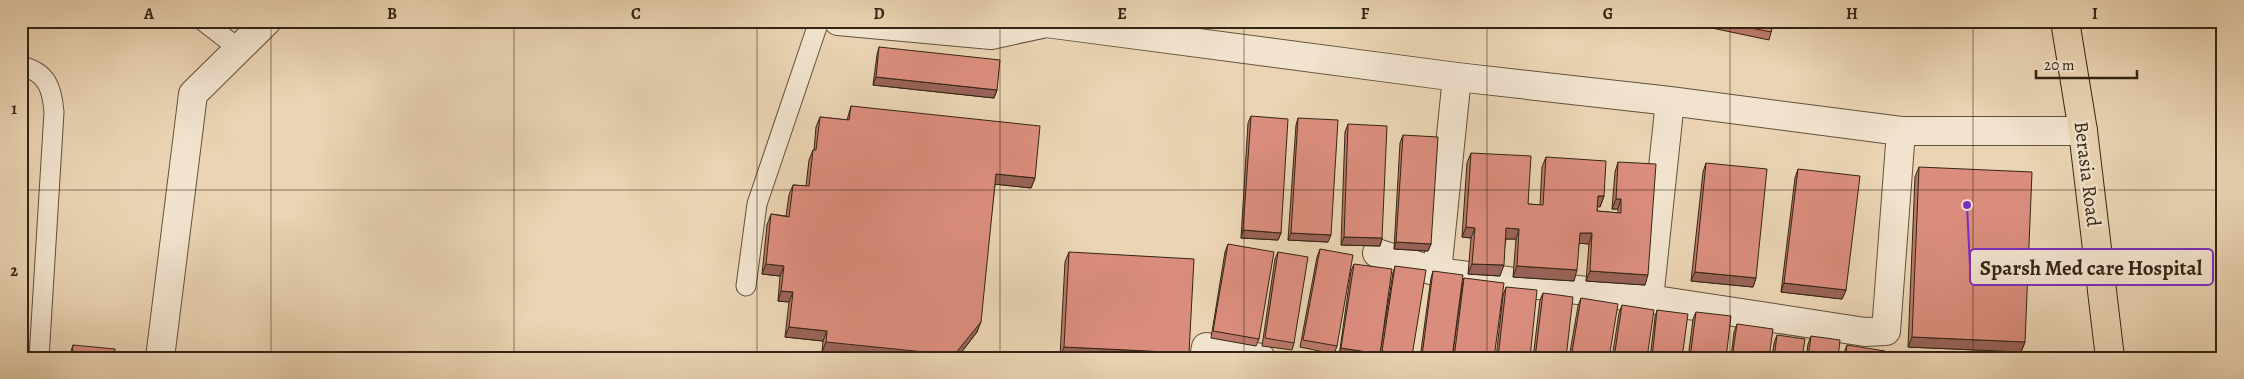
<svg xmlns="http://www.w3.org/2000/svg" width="2244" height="379" font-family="Alegreya,serif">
  <rect width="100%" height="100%" fill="#ead4b3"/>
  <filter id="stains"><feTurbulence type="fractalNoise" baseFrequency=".004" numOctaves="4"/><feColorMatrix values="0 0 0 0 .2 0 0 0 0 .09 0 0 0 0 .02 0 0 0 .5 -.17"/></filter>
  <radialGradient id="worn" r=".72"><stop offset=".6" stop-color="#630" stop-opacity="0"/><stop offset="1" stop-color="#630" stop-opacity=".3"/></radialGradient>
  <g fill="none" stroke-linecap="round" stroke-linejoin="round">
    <defs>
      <path id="lane" d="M203,21L238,48
        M21,66C47,72 52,88 54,112L39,358
        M746,286L757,204L819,21"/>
      <path id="street" d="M838,21L991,35L1046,23L1457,77L1670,101L1901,131H2083
        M1377,253L1437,272L1649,299L1865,332L1886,331L1901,131
        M1437,272L1457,77
        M1649,299L1670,101
        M160,358L193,94L267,21
        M1204,358L1206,347L1261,358"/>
      <path id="primary" d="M2065,21L2083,131L2110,358"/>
    </defs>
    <use href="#lane" stroke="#61503b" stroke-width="21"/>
    <use href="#street" stroke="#61503b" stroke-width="30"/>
    <use href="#primary" stroke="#332413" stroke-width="30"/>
    <use href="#lane" stroke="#f1e3ce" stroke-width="19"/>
    <use href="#street" stroke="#f1e3ce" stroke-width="28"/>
    <use href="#primary" stroke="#ead4b3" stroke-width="28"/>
  </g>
  <path fill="#bc796c" stroke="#332413" d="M1709,21H1774L1769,40L1707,27Z
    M879,47L997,90L994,98L873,85L877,55Z
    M851,106L1035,178L1031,188L995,184L977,332L957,358H877L822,352L823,341L785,337L789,302L778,301L780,276L762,274L767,225L771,214L786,216L789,195L793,185L806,186L809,160L813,150H814L816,127L820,117L847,120Z
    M1251,116L1281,233L1278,240L1241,238L1248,123Z
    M1298,118L1328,242L1288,240L1296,125Z
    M1348,124L1382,238L1380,246L1341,245L1345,132Z
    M1403,135L1431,244L1428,251L1394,249L1400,143Z
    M1471,153L1528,204L1540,205L1542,167L1546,157L1604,196L1600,207L1597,206V211L1618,213V209H1612L1615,172L1618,162L1645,285L1586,281L1589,244L1579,243L1574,281L1513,277L1516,239H1506L1500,276L1468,274L1471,238L1462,237L1467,163Z
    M1706,163L1756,278L1753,287L1691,281L1703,172Z
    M1919,167L2025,342L2021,352L1908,347L1915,177Z
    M1798,169L1846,290L1842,299L1781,292L1795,178Z
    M1228,244L1259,339L1256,346L1211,338L1225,252Z
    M1320,249L1337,346L1334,354L1300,347L1317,257Z
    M1069,252L1187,358H1095L1060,356L1065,262Z
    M1278,252L1294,343L1292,350L1262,346L1275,259Z
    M1354,264L1380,352L1393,273L1395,266L1412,356L1411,358H1379L1380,354L1378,358H1351L1339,356L1351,271Z
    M1433,271L1452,358H1420L1431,278Z
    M1464,278L1494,358H1452L1462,286Z
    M1506,287L1530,358H1496L1503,295Z
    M1543,293L1566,358H1533L1540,300Z
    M1581,298L1609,358H1569L1578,306Z
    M1622,305L1647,358H1612L1619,313Z
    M1657,310L1682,358H1650L1655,317Z
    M1696,312L1726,358H1688L1693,319Z
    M1737,324L1769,358H1731L1734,332Z
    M1777,335L1802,358H1772L1774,343Z
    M1811,336L1838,358H1806L1808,344Z
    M73,345L115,358H69L70,354Z
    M1847,345L1883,358H1844V353Z"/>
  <path fill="#996358" stroke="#332413" d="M876,77L997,90L994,98L873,85Z
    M996,174L1035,178L1031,188L993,184Z
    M1598,196H1604L1600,207L1594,206Z
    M1616,199H1621L1618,209H1612Z
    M1466,227L1475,228L1471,238L1462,237Z
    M1506,228L1519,229L1516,239H1503Z
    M1243,230L1281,233L1278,240L1241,238Z
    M1291,233L1331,235L1328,242L1288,240Z
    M1580,233H1592L1589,244L1576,243Z
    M1344,237L1382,238L1380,246L1341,245Z
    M1396,242L1431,244L1428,251L1394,249Z
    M766,264L784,266L780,276L762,274Z
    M1472,264L1504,265L1500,276L1468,274Z
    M1517,266L1577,270L1574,281L1513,277Z
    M1590,271L1648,275L1645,285L1586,281Z
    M1695,272L1756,278L1753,287L1691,281Z
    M1784,283L1846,290L1842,299L1781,292Z
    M781,291L793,292L789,302L778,301Z
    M981,322L977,332L957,358H877L822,352L826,342Z
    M789,327L827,331L823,341L785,337Z
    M1912,337L2025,342L2021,352L1908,347Z
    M1064,347L1189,353L1187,358H1095L1060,356Z
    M1341,348L1380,354L1378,358H1351L1339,356Z"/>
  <path fill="#db8d7d" stroke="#332413" d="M1717,21H1774L1771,32Z
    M879,47L1000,60L997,90L876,77Z
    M851,106L1040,126L1035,178L996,174L981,322L954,355L826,342L827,331L789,327L793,292L781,291L784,266L766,264L771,214L789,217L793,185L809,186L813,150H816L820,117L849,120Z
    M1251,116L1288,119L1281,233L1243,230Z
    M1298,118L1338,120L1331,235L1291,233Z
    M1348,124L1387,126L1382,238L1344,237Z
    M1403,135L1438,137L1431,244L1396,242Z
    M1471,153L1531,156L1528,204L1543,205L1546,157L1606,161L1604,196H1598L1597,211L1621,213V199H1616L1618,162L1656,164L1648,275L1590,271L1592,233H1580L1577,270L1517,266L1519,229L1506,228L1504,265L1472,264L1475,228L1466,227Z
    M1706,163L1767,169L1756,278L1695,272Z
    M1919,167L2032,172L2025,342L1912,337Z
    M1798,169L1860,176L1846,290L1784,283Z
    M1228,244L1274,252L1259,339L1213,331Z
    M1320,249L1353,255L1337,346L1303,340Z
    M1069,252L1194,259L1189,353L1064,347Z
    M1278,252L1308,257L1294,343L1265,338Z
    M1354,264L1392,269L1380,354L1341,348Z
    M1395,266L1426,270L1412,356L1382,351Z
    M1433,271L1463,275L1452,358H1434L1422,356Z
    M1464,278L1504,283L1494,358H1454Z
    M1506,287L1537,290L1530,358H1498Z
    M1543,293L1573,297L1566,358H1535Z
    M1581,298L1618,304L1609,358H1571Z
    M1622,305L1654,310L1647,358H1614Z
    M1657,310L1688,314L1682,358H1652Z
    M1696,312L1731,316L1726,358H1690Z
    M1737,324L1773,329L1769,358H1732Z
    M1777,335L1805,339L1802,358H1774Z
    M1811,336L1840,340L1838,358H1808Z
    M73,345L115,349V358H72Z
    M1847,345L1885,351L1883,358H1845Z"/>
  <path fill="none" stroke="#332413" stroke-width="1" stroke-opacity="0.55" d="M271,21V358M514,21V358M757,21V358M1000,21V358M1244,21V358M1487,21V358M1730,21V358M1973,21V358M21,190H2223"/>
  <g text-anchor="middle" stroke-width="5" stroke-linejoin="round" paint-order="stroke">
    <g font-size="20" fill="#332413" stroke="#f1e3ce">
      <text transform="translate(2088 174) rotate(83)" y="7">Berasia Road</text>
    </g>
  </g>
  <path fill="none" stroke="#7b2cbf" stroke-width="2" d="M1967 205L1970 267"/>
  <circle fill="#7b2cbf" stroke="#f1e3ce" stroke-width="2" cx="1967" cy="205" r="5"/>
  <rect fill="#f1e3ce" stroke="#7b2cbf" stroke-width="2" x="1970" y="249" width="243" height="36" rx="5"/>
  <g font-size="21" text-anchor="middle" font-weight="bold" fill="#332413">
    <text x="2091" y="275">Sparsh Med care Hospital</text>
  </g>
  <rect width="2244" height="379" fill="none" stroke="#ead4b3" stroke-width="55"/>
  <path d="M2036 70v8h101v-8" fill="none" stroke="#332413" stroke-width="2.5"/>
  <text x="2044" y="70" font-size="15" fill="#332413" stroke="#f1e3ce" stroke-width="4" paint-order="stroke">20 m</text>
  <rect x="28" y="28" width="2188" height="324" fill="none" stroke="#332413" stroke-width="2"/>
  <g font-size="16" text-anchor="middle" font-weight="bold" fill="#332413">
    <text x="149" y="19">A</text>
    <text x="392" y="19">B</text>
    <text x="636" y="19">C</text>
    <text x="879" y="19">D</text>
    <text x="1122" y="19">E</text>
    <text x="1365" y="19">F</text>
    <text x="1608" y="19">G</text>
    <text x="1852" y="19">H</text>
    <text x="2095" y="19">I</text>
    <text x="14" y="114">1</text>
    <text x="14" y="276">2</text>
  </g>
  <rect width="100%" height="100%" filter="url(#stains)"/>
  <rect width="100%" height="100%" fill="url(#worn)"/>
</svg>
